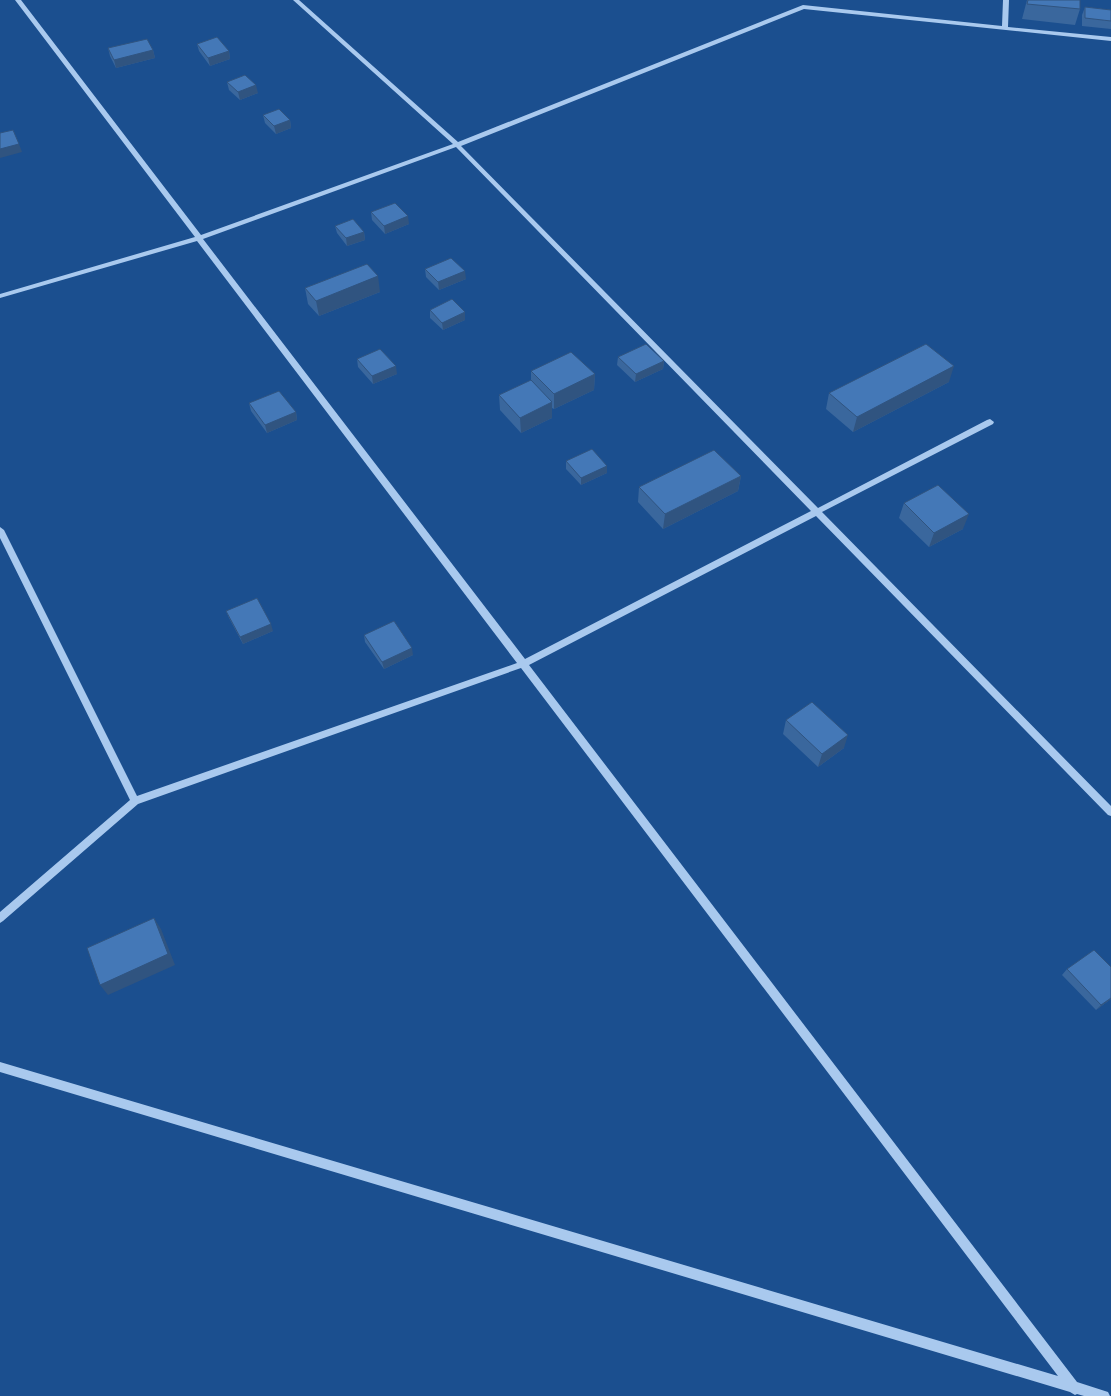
<svg xmlns="http://www.w3.org/2000/svg" width="1111" height="1396" font-family="Roboto,sans-serif">
  <rect width="100%" height="100%" fill="#1b4f8f"/>
  <g fill="none" stroke-linecap="round" stroke-linejoin="round">
    <path fill="#a9c9ee" fill-rule="evenodd" d="M15,0H21L201,235L453,144L293,0H299L458,142L803,5L1002,26L1003,0H1009L1008,27L1111,37V41L804,9L461,146L818,508L987,420L990,419L994,422L993,424L822,512L1111,806V816L1108,815L816,516L529,665L1077,1382L1108,1392L1110,1396H1084L1077,1394L1075,1395L1070,1392L0,1072V1062L1058,1376L521,668L138,804L3,921L0,923V912L130,800L0,538V527L4,530L137,796L517,663L197,241L0,298V294L195,237ZM456,147L811,511L525,659L203,239Z"/>
  </g>
  <path fill="#3a679d" d="M1027,0H1080V9L1075,25L1022,19Z
    M1085,7L1111,10V29L1082,26V15Z
    M197,44L229,51L230,59L210,66L199,51Z
    M108,48L153,50L155,58L116,68L110,56Z
    M227,82L258,93L240,100L229,90Z
    M263,115L290,120L291,128L276,134L265,123Z
    M371,212L409,224L385,234L372,220Z
    M335,226L364,232L365,240L347,246L337,233Z
    M425,269L466,279L439,290L426,277Z
    M305,288L380,292L319,316L308,304Z
    M430,310L465,312V320L443,330L430,318Z
    M618,357L664,361L663,369L635,382L617,365Z
    M357,359L397,374L373,384L358,367Z
    M531,371L595,374L594,390L554,409L552,408V418L521,433L500,410L499,395L531,381Z
    M949,382L853,432L826,409L829,393Z
    M249,403L296,412L297,420L267,433L251,411Z
    M566,461L607,473L581,485L566,469Z
    M741,476L738,491L663,529L638,502L639,487Z
    M904,503L963,529L929,547L899,518Z
    M226,611L273,631L243,644L229,618Z
    M364,635L413,655L384,669L365,642Z
    M786,720L844,748L818,767L783,734Z
    M1111,967V999L1096,1010L1062,975L1067,969Z"/>
  <path fill="#305480" d="M153,50L155,58L116,68L114,60Z
    M229,51L230,59L210,66L208,58Z
    M256,85L258,93L240,100L238,92Z
    M290,120L291,128L276,134L274,126Z
    M19,144L22,152L0,158V149Z
    M408,216L409,224L385,234L384,226Z
    M364,232L365,240L347,246L346,238Z
    M465,271L466,279L439,290L438,282Z
    M378,276L380,292L319,316L316,301Z
    M465,312V320L443,330L442,323Z
    M664,361L663,369L635,382L636,374Z
    M396,366L397,374L373,384L372,376Z
    M954,366L949,382L853,432L857,417Z
    M595,374L594,390L554,409V394Z
    M552,402V418L521,433L520,418Z
    M296,412L297,420L267,433L265,425Z
    M607,466V473L581,485V478Z
    M741,476L738,491L663,529L665,514Z
    M969,514L963,529L929,547L934,533Z
    M271,624L273,631L243,644L240,637Z
    M412,648L413,655L384,669L382,662Z
    M848,735L844,748L818,767L822,754Z
    M154,918L161,929L175,965L108,995L100,985Z
    M1111,998V999L1096,1010L1101,1005Z"/>
  <path fill="#4478b7" stroke="#305480" d="M1028,0H1080V9L1027,4Z
    M1085,7L1111,10V21L1085,18Z
    M217,37L229,51L208,58L197,44Z
    M147,39L153,50L114,60L108,48Z
    M245,75L256,85L238,92L227,82Z
    M279,109L290,120L274,126L263,115Z
    M13,130L19,144L0,149V133Z
    M395,203L408,216L384,226L371,212Z
    M353,219L364,232L346,238L335,226Z
    M451,258L465,271L438,282L425,269Z
    M367,264L378,276L316,301L305,288Z
    M452,299L465,312L442,323L430,310Z
    M646,344L664,361L636,374L618,357Z
    M926,344L954,366L857,417L829,393Z
    M380,349L396,366L372,376L357,359Z
    M571,352L595,374L554,394L531,371Z
    M531,380L552,402L520,418L499,395Z
    M279,391L296,412L265,425L249,403Z
    M592,449L607,466L581,478L566,461Z
    M714,450L741,476L665,514L639,487Z
    M938,485L969,514L934,533L904,503Z
    M257,598L271,624L240,637L226,611Z
    M394,621L412,648L382,662L364,635Z
    M812,702L848,735L822,754L786,720Z
    M154,918L168,954L100,985L87,948Z
    M1094,950L1111,967V998L1101,1005L1067,969Z"/>
</svg>
